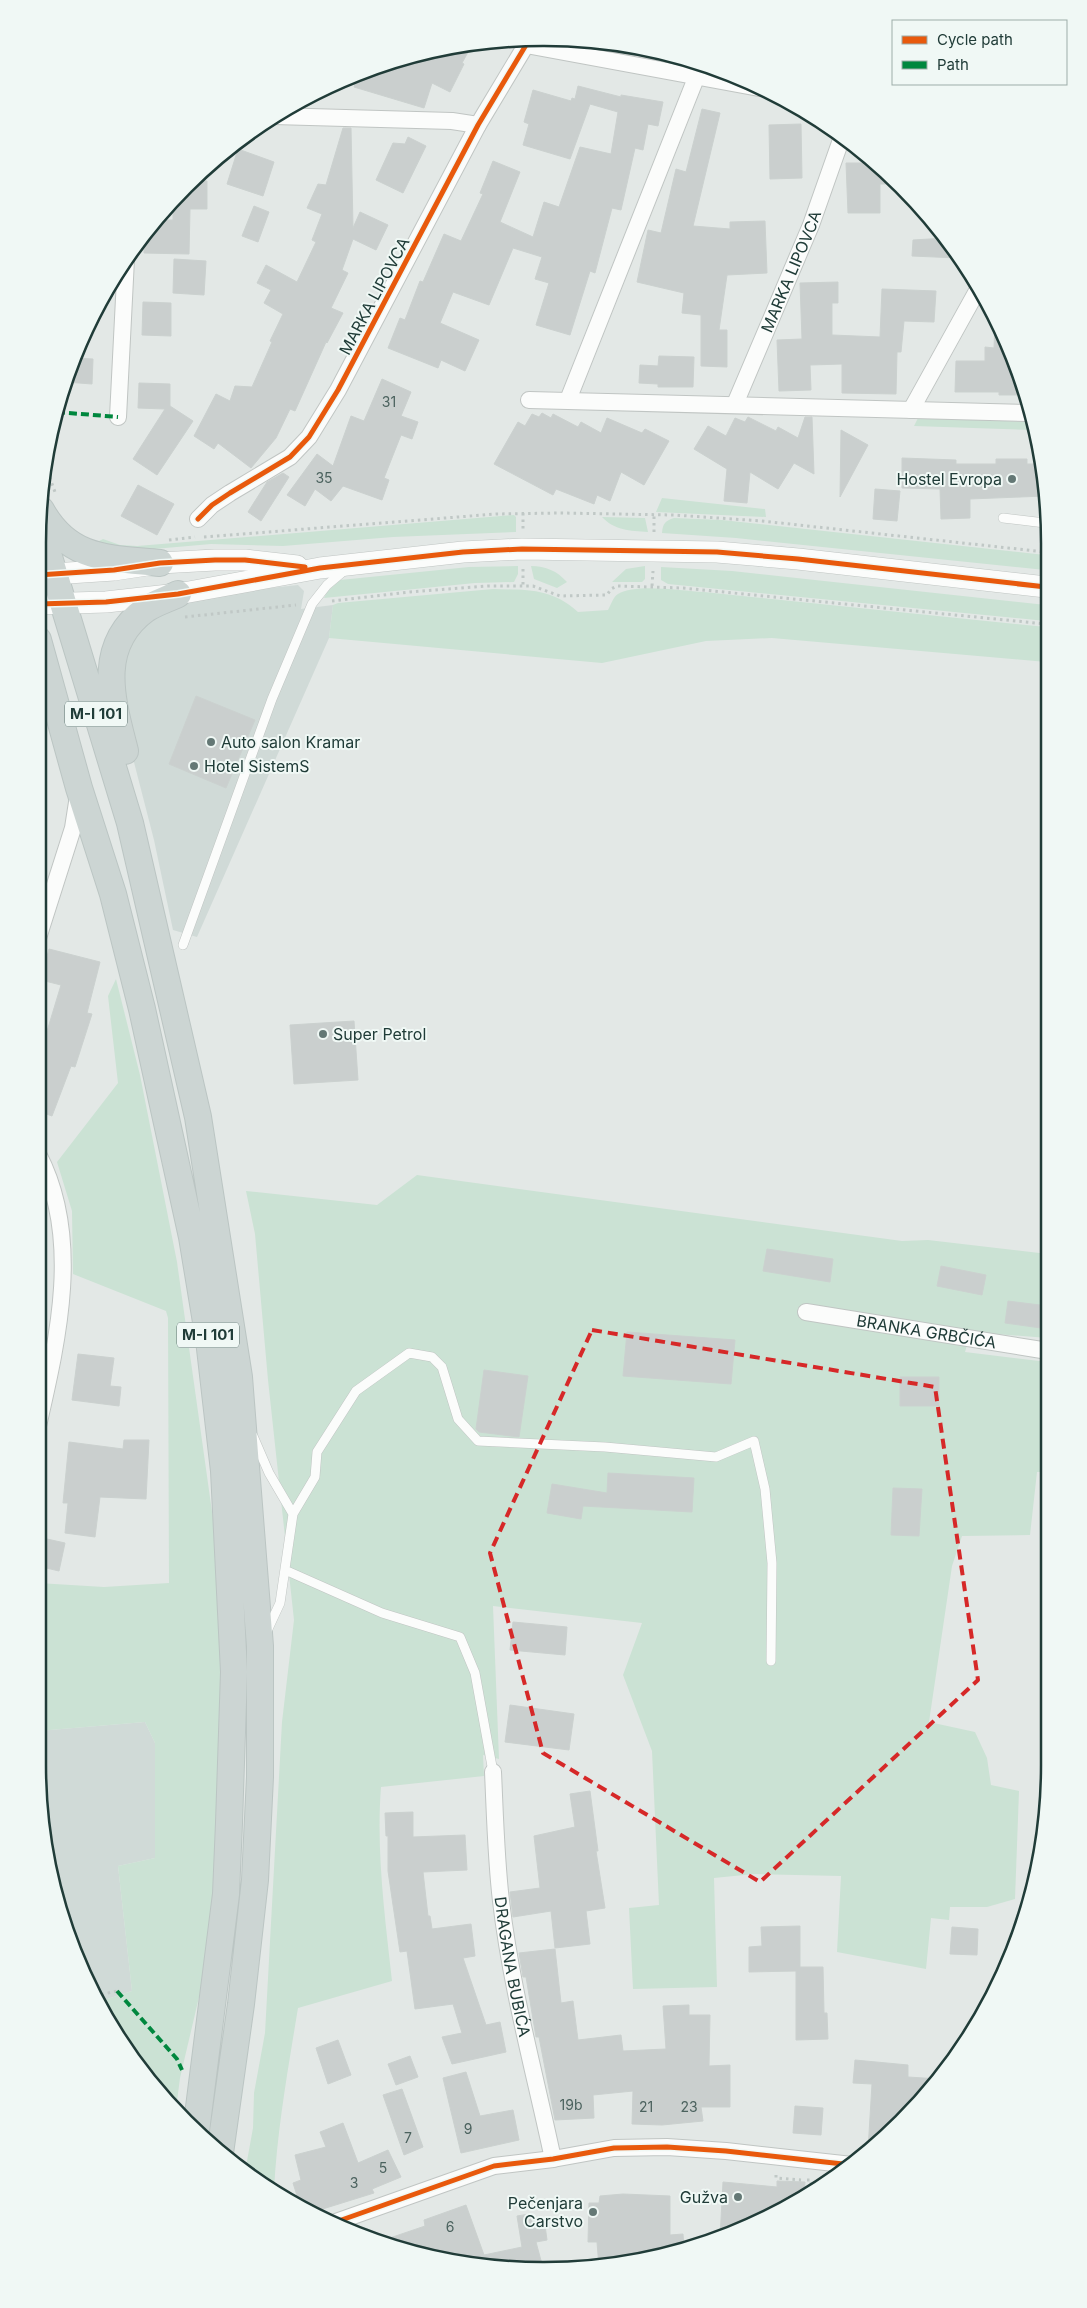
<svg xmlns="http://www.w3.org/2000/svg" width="1087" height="2308" font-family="Inter,sans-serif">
  <rect width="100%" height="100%" fill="#e3e8e6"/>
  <path fill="#d0dad7" d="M298,585L304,591L301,609L333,605L329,638L197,937L173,930L154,840L118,700L126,652L134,636L162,610L224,593Z
    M145,1722L155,1743V1858L118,1866L132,1991L98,2002L64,1927L47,1863L38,1765V1731Z"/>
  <path fill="#cbe2d4" d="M918,418L1030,422L1033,430L914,426Z
    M662,498L765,509L766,517L656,512Z
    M514,515L516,517V532L393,537L283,546L211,544L131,551L97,542L103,539L120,545L137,546Z
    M602,517L645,518L648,532C630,531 614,530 602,517Z
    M674,518L722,520L1045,555V570L736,538L662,533C663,523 665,521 674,518Z
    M518,566V574L514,582L475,583L324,598L327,592L340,580L469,567Z
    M531,566C546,566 557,571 567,582L557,588L534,579Z
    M645,566V579L642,582H612L626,569Z
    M661,567L732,571L1046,605V621L668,584L661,580Z
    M493,589C528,590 551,588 578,612L608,610C611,605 613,597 618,594C636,583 683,591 704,592L1046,627V662L772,638L706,641L602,663L329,638L333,605L338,603Z
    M116,979L140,1075L177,1262L222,1583L221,1737L215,1872L207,1963L180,2078L176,2109C146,2077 117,2043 98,2002L132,1991L118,1866L155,1858V1743L145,1722L38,1731V1583L104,1587L169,1583L168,1318L166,1311L73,1274L72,1211L57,1162L118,1083L108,996Z
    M417,1175L902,1241L928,1240L1048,1254V1338L971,1332L965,1352L1048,1362L1049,1472H1037L1030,1535L962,1536L952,1566L929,1722L975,1732L987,1758L991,1785L1019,1791L1015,1899L987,1907H950L949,1920L931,1918L926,1969L837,1952L841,1876L754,1874L714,1878L717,1987L633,1989L629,1908L659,1905L652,1751L623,1675L642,1623L493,1606L499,1759L483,1755L484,1776L381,1787C376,1851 385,1917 392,1981L298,2008C288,2069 277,2130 274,2191L245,2172L253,2128L254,2093L265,2033L282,1722L294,1620L268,1380L255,1234L246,1191L377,1205Z"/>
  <path fill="#cacfce" stroke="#cbd1cf" d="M472,45L462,63L464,64L450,92L432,83L424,108L354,87L358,74L445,47Z
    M578,86L621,97V95L663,102L658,126L648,124L643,150L635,148L621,210L612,208L595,273L590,271L570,335L536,325L549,283L535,279L542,257L513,248L489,305L453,292L440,323L479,340L465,371L441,360L438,368L388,348L400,318L405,320L420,281L423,282L444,234L461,241L483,194L480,193L493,161L520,172L500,222L533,237L544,202L559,207L580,147L611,154L618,112L590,104L570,159L523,145L529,124L524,122L533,90L571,101L572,98L575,99Z
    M702,109L720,113L693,226L730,229V222L765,221L767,273L727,275L719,330H727V367L701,366V315L682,313L684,293L637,282L648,230L661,233L676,169L686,172Z
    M801,124L802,178L770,179L769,125Z
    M343,128H351L353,228L360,212L388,225L376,250L353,239L342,270L348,273L331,308L343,313L327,343L326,342L295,411L290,409L276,438L251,468L218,443L214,449L194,436L216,394L230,401L235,386L252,387L272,342L270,341L283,314L264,303L271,290L257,283L266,265L297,282L316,242L312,240L322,214L307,208L318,184L326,185Z
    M408,137L426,146L403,193L376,180L393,143L405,144Z
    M238,149L274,162L263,196L227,184Z
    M846,163H872L893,184H880V213H848Z
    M191,181H207V209H190L189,254L144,253V236L158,220H173V201Z
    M254,206L269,212L258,242L242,236Z
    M946,238L958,258L912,256L913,240Z
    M174,259L206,261L204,295L173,293Z
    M838,282V303H832V335L880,337L882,289L936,291L934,322L904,321L901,352H897L896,394L842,393V364L810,365L811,390L779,391L777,340L802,339L800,283Z
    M143,302L171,303V336L142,335Z
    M995,322L1011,350L1023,395H999V392H955L956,361H985V347L994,348Z
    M659,356L694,357L693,387H658V384L639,383L640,365L658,366Z
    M73,358L93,359L92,384L66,382Z
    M382,379L411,392L401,416L418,422L412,439L401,435L384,478L389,480L382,500L343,486L331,501L315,489L305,506L287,495L317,454L333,466L351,416L364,421Z
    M139,383L170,384V406L193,421L157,475L133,459L165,409L138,408Z
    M542,413L551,418L553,414L578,427L581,422L601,433L607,418L642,433L645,429L669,441L644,485L621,472L610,501L597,495L594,504L556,489L553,495L494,464L518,422L525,426L532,414L539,417Z
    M748,417L776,431L778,427L798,438L805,417H812L814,474L794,463L778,489L750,472L747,503L724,501L727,469L694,449L708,426L726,436L735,418L745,422Z
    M841,430L868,445L840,497Z
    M902,458L956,460V464H996V459H1027V464H1042L1045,477V496L970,499V518L941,519L940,489L902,488Z
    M283,473L289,477L261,521L248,512L267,482Z
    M138,485L174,504L157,535L121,516Z
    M875,489L900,491L897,521L873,519Z
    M196,696L255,720L226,788L169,764Z
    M49,949L100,962L87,1013L92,1014L75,1067L71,1066L52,1116L38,1111V1061L61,985L41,980Z
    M354,1021L358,1080L294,1084L290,1025Z
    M767,1249L833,1259L830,1282L763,1271Z
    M941,1266L986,1275L982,1295L937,1286Z
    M1008,1301L1048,1306V1329L1005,1323Z
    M627,1332L735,1340L731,1384L623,1376Z
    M78,1354L114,1358L110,1386L121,1387L119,1406L72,1400Z
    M484,1370L528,1376L519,1437L479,1432L476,1429Z
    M900,1377H939V1406H900Z
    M124,1440H149L146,1499L100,1497L95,1537L65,1533L68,1503H63L69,1442L123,1449Z
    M608,1473L694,1478L692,1512L583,1506L581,1519L547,1513L552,1484L607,1493Z
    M893,1488L922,1489L919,1536L891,1535Z
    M38,1537L65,1543L59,1571L38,1566Z
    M513,1622L567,1627L565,1655L510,1650Z
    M510,1705L574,1714L569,1750L505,1742Z
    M590,1791L598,1851H596L605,1908L586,1911L590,1944L555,1948L551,1911L513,1917L510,1892L540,1888L534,1836L575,1827L570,1794Z
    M413,1812V1837L465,1835L467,1870L423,1872L428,1916H430L432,1929L471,1924L475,1956L463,1958L486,2025L500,2022L506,2052L452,2064L442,2037L462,2033L453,2004L415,2009L407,1951L400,1952L393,1905L388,1871V1836H386L385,1813Z
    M800,1926V1967H823L824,2013H827L828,2039L796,2040V1971L749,1972V1947L762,1946L761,1927Z
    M952,1927L978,1929L977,1955L950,1954Z
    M555,1949L561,2003L573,2001L578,2040L621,2035L623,2051L666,2049L663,2006L689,2005V2015H710L709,2066L730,2065V2107H701L703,2121L662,2125L632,2124L633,2091L593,2095L594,2118L555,2120L539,2037H536L526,1977H523L519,1953Z
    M338,2040L351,2075L328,2084L316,2048Z
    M410,2056L418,2077L396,2085L388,2064Z
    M855,2060L908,2065V2077L939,2079L924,2098L868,2150L872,2084L853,2083Z
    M466,2072L480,2116L513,2110L519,2140L461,2153L443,2078Z
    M402,2089L423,2147L404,2155L383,2095Z
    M795,2106L823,2108L821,2135L793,2133Z
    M343,2123L358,2163L388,2150L401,2177L372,2189L374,2193L313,2212L300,2205L293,2183L301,2180L295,2155L326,2147L320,2132Z
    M777,2181L805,2182L804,2195L768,2218L720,2238L723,2182L777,2187Z
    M623,2194L670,2196V2235L683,2234L684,2249L609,2266L599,2267L597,2242H588L589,2203H599L600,2196Z
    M466,2205L484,2255L522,2247L517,2216L529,2214L531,2220L544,2218L547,2240L536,2242L543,2268L511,2269L444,2261L381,2241L425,2226L424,2220Z"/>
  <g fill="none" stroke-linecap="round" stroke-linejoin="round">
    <defs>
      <path id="service" d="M1003,518L1045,523
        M183,945L272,699L312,604L327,585L345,570
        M253,1436L269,1473L293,1514
        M285,1570L382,1613L460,1637L475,1673L493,1772
        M267,1631L280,1603L293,1514L315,1477L317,1452L356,1391L409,1353L432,1357L442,1367L458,1419L478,1441L605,1447L716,1457L754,1441L765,1489L772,1563L771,1661"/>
      <g id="minor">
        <path d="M528,39L526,45L759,88"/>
        <path d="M274,116L452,121L478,125"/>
        <path d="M529,400L1028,413"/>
        <path d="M568,400L696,78"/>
        <path id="s1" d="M735,404L811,225L842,137"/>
        <path d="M911,410L977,291"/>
        <path d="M118,417L126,259"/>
        <path d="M198,519L212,505L230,493L290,457L309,437L338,390L478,125L526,45"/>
        <path d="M38,938L73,828L78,796"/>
        <path id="s2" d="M806,1312L1048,1351"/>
        <path d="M38,1426C58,1339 82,1237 38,1154"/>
        <path id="s3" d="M493,1772C495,1815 496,1859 501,1901C511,1988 535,2074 553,2159"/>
        <path d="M333,2223L494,2166L553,2159L614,2148L667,2147L726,2151L852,2165"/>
      </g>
      <path id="tertiary" d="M38,575L114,570L160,563L215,560H245L297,566
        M38,604L106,602L178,594L320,568L463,552L522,549L717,552L798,559L1046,587"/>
      <path id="primary" d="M41,510C69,561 110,558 160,563
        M39,524L130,823L198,1117L239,1377L260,1646V1777L255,1880L241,2004L220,2153
        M38,640L79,788L113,894L142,1009L192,1237L209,1340L224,1471L234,1672L229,1823L226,1894L196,2131
        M125,751C112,700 95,646 146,609C155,603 168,599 178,594"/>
    </defs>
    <use href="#service" stroke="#c0c5c3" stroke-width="10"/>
    <use href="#minor" stroke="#c0c5c3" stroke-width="18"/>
    <use href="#tertiary" stroke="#c0c5c3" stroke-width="22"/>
    <use href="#primary" stroke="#bbc5c3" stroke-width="28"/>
    <path stroke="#c0c8c6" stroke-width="3" stroke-dasharray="2.5 4" stroke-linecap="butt" d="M45,465L55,492
      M523,513V530
      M654,532V515
      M204,537L496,514L560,513L674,515L762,521L1045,552
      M169,540L195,537
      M523,569V585
      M652,586L653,571
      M332,601L410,592L488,586H533L560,596L607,595L611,589L617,586L683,588L1046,624
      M185,617L296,605
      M95,1996L117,1991
      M776,2175V2178L801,2180
      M807,2180H811V2191"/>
    <use href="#service" stroke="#fbfcfb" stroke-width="9"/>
    <use href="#minor" stroke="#fbfcfb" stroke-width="16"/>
    <use href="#tertiary" stroke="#fbfcfb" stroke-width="21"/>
    <use href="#primary" stroke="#ccd5d3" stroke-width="26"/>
    <path stroke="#00873e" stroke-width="4" stroke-dasharray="8 4" stroke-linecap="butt" d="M57,412L118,417
      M117,1991L177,2059L182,2070"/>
    <defs>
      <path id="cycleway" d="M198,519L212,505L230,493L290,457L309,437L338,390L478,125L526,45
        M38,575L114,570L160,563L215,560H245L305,567
        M38,604L106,602L178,594L320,568L463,552L522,549L717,552L798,559L1046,587
        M333,2223L494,2166L553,2159L614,2148L667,2147L726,2151L852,2165"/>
    </defs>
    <use href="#cycleway" stroke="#f0f8f5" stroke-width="8"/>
    <use href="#cycleway" stroke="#e8590c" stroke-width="5"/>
  </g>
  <path fill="none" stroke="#d62828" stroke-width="4" stroke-dasharray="10 6" stroke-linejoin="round" d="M592,1330L935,1387L978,1680L760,1882L543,1753L490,1553Z"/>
  <g fill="#647875" stroke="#f0f8f5" stroke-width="2">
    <circle cx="1012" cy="479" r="5"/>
    <circle cx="211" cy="742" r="5"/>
    <circle cx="194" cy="766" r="5"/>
    <circle cx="323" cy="1034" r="5"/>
    <circle cx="738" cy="2197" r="5"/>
    <circle cx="593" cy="2212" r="5"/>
  </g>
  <g text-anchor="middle" stroke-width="4" stroke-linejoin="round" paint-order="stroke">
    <g font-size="14" fill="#4b625e">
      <text x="389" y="407">31</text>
      <text x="324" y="483">35</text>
      <text x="571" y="2110">19b</text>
      <text x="646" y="2112">21</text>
      <text x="689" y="2112">23</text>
      <text x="468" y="2134">9</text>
      <text x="408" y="2143">7</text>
      <text x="383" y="2173">5</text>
      <text x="354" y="2188">3</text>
      <text x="450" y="2232">6</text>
    </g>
    <g fill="#f0f8f5" stroke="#5e7471" stroke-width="1">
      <rect x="65" y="701.5" width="62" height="25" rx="4"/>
      <rect x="177" y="1322.5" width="62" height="25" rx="4"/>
    </g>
    <g font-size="15" font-weight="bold" fill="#203c38">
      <text x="96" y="719">M-I 101</text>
      <text x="208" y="1340">M-I 101</text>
    </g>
    <g font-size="16" fill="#203c38" stroke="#f0f8f5">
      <text dy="6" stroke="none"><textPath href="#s1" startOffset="144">MARKA LIPOVCA</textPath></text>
      <text transform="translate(374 296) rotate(-62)" y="6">MARKA LIPOVCA</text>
      <text dy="6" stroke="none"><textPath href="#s2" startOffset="122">BRANKA GRBČIĆA</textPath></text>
      <text dy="6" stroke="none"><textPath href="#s3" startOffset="196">DRAGANA BUBIĆA</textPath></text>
    </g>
    <g font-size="16" fill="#203c38" stroke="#f0f8f5" text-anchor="end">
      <text x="1002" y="485">Hostel Evropa</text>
      <text x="221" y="748" text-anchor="start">Auto salon Kramar</text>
      <text x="204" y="772" text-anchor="start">Hotel SistemS</text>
      <text x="333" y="1040" text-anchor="start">Super Petrol</text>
      <text x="728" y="2203">Gužva</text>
      <text x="583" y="2209">Pečenjara<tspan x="583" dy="18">Carstvo</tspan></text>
    </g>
  </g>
  <path d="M0 0H1087V2308H0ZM543 46H544A497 497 0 0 1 1041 543V1765A497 497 0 0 1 544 2262H543A497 497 0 0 1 46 1765V543A497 497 0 0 1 543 46Z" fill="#f0f8f5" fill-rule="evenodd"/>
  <path fill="none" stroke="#203c38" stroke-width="2.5" d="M543 46H544A497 497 0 0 1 1041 543V1765A497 497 0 0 1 544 2262H543A497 497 0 0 1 46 1765V543A497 497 0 0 1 543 46Z"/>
  <rect x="892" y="20" width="175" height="65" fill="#f0f8f5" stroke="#9dada9"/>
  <rect x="902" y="36" width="25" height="8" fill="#e8590c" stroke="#9dada9"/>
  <text x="937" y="45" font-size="15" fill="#203c38">Cycle path</text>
  <rect x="902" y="61" width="25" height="8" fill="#00873e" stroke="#9dada9"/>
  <text x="937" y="70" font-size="15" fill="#203c38">Path</text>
</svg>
